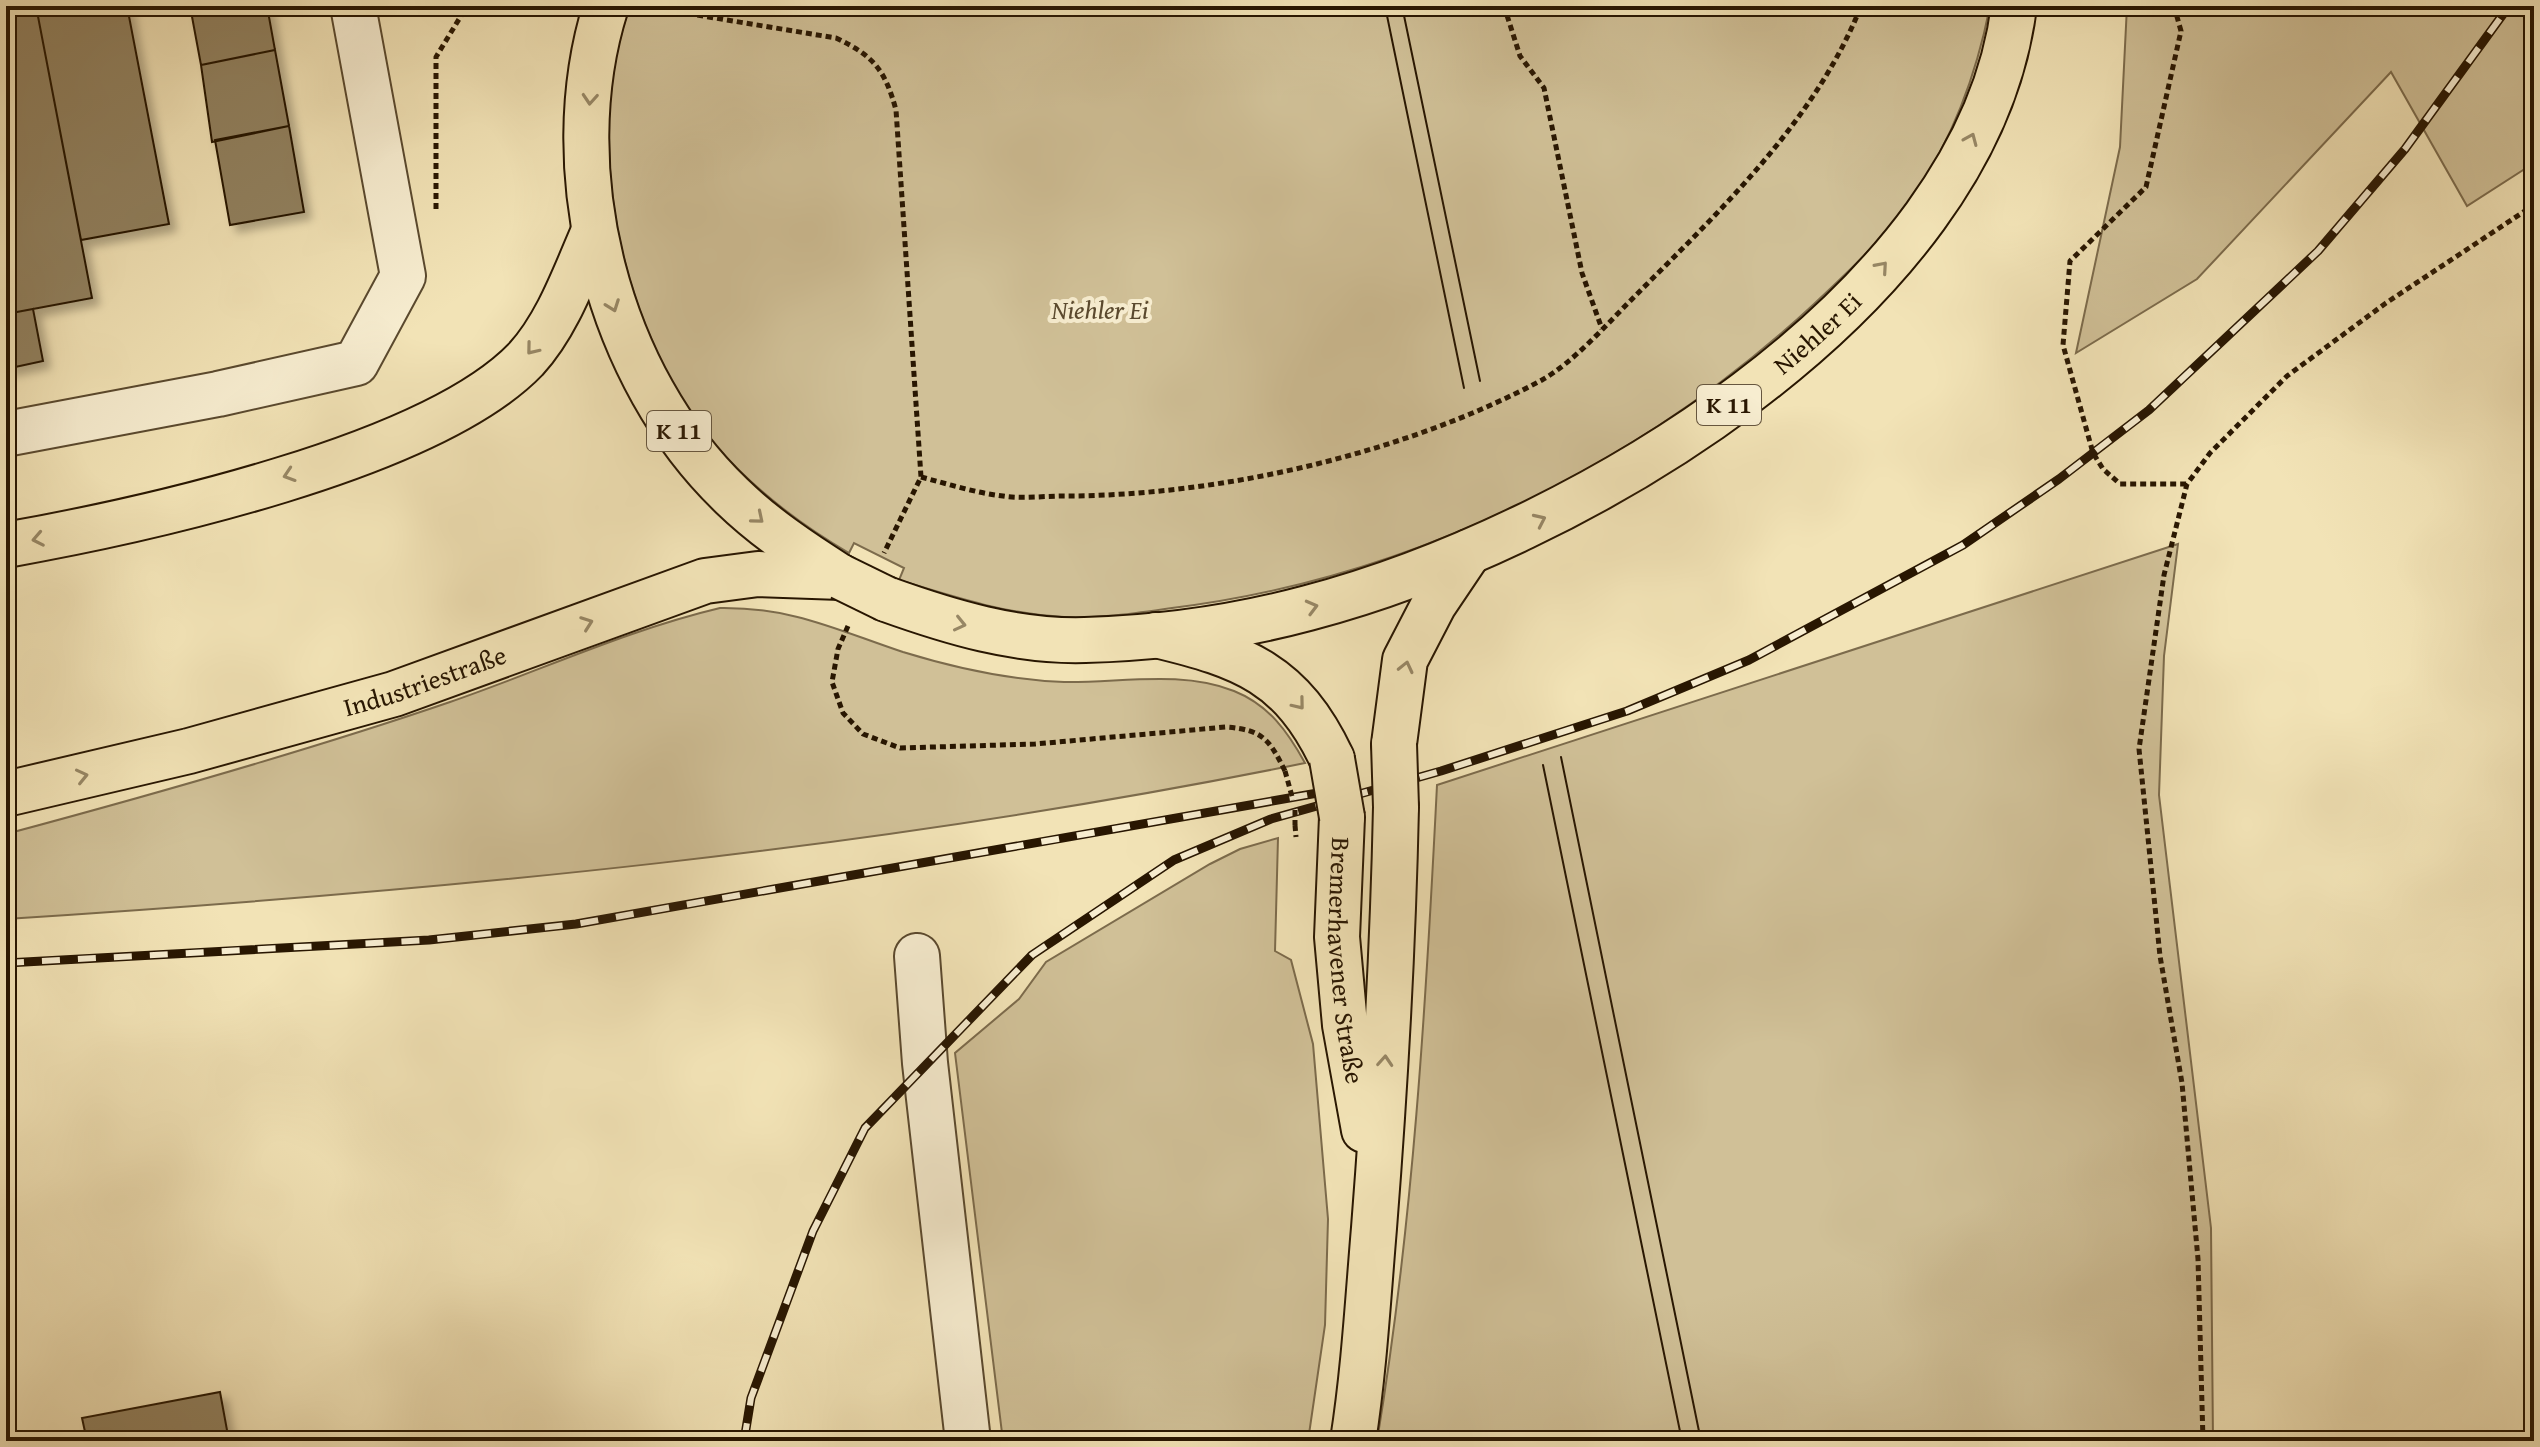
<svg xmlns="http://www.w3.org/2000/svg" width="2540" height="1447" font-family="'Gentium Book Plus',serif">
  <defs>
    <filter id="shadow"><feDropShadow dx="7" dy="7" stdDeviation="4" flood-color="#0004"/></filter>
  </defs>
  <rect width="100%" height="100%" fill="#f2e3b6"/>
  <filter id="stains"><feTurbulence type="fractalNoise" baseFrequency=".0025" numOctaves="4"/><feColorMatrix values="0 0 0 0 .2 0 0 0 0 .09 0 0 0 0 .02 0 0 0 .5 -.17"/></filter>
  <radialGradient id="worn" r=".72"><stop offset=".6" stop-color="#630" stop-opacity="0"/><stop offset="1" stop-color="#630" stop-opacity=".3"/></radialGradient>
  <path fill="#d0c097" stroke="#7c6b4c" stroke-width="2" d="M630,6H1990C1977,72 1953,138 1915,194C1888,235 1849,271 1814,304C1640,466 1408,579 1172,608C1137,613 1100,619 1064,617C1006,614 954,597 899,580L904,568L854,543L849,553C801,525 754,489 717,447C622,335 580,146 630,6Z
    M2127,6H2534V163L2467,206L2391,72L2197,279L2076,353L2120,147Z
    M2178,544L2164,656L2159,795L2211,1228L2213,1441H1377C1413,1224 1426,1005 1437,785Z
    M720,608C792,607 837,630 903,652C955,668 1010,680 1064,682C1120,683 1181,670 1234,691C1269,705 1288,732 1305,763C878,850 441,891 6,919V834C155,794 304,752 450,702C540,671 627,630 720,608Z
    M1278,838L1275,951L1291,960L1313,1044L1328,1219L1325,1325L1308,1441H1003L955,1053L1019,999L1046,962L1210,864L1240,849Z"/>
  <path fill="#91815f" stroke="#281601" stroke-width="2" filter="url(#shadow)" d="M6,6H36L92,298L6,314Z
    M36,6H127L169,224L81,240Z
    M190,6H267L275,50L201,65Z
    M275,50L289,126L212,142L201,65Z
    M289,126L304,212L230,225L215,140Z
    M33,309L43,361L6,369V314Z
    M220,1392L229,1441H87L82,1418Z"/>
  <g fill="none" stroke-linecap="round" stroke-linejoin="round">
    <defs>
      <path id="minor" d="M6,434L218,394L356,363L403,276L353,6
        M917,956L925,1063L968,1441"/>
      <g id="major">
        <path d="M1156,635C1244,656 1292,674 1332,759"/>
        <path d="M1394,744L1405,660L1434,604L1469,552"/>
        <path id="s1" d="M1342,817L1337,937L1345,1025L1364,1130"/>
        <path d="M1353,1441C1364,1371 1368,1299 1374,1228C1385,1088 1393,948 1396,807"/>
      </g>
      <g id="highway">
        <path d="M606,6C554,169 608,378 732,496C764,527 801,552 839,576"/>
        <path d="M6,545C141,521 431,458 526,359C558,324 575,274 594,231"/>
        <path id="s2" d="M886,599C950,622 1016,642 1085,640C1159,638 1237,627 1308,608C1571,539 1978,304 2014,6"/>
        <path id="s3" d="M6,794L189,751L394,694L705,581L758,574L841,577"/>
      </g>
    </defs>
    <use href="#minor" stroke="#5a492e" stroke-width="48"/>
    <use href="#major" stroke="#281601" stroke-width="48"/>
    <use href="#highway" stroke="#281601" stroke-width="48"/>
    <path stroke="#281601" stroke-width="5" stroke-dasharray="6 4" stroke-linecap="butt" d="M1504,6L1520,56L1544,88L1582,273L1602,329
      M2174,6L2181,31L2146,187L2070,261L2063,345L2093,453L2103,469L2120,484H2187
      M648,7L836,38C874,56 885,70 896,110L921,477L884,553
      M436,209V57L467,6
      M921,477C948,484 976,493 1003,496C1023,499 1044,496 1064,496C1219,496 1404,454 1542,380C1574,362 1609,322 1636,295C1721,210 1816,120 1861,6
      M848,626L838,649L832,682L843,713L863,734L900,748L1035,744L1226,727C1263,730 1269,739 1285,771
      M1295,825L1296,837
      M2203,1441L2198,1259L2182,1083L2160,956L2139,749L2164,575L2187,484L2210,453L2287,376L2386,303L2534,205"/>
    <use href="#minor" stroke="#f7edd0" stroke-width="44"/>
    <use href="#major" stroke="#f2e3b6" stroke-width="44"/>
    <use href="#highway" stroke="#f2e3b6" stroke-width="44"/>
    <path stroke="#281601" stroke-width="2" d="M1385,6L1464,388
      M1402,6L1480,381
      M1561,757L1701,1441
      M1543,765L1682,1441"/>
    <defs>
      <path id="rail" d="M6,963L429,940L576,924L1346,788
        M744,1441L751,1398L813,1231L865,1128L1032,955L1174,860L1271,819L1441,771L1627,711L1749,660L1963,545L2059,479L2149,410L2318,251L2405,149L2509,6"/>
    </defs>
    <use href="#rail" stroke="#281601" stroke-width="9"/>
    <use href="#rail" stroke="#f7edd0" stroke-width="6" stroke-dasharray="18" stroke-linecap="butt"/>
    <defs>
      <path id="major-bridge" d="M1394,744L1396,807
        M1332,759L1342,817"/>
      <path id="highway-bridge" d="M841,577L886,599"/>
    </defs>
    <use href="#major-bridge" stroke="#281601" stroke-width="48" stroke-linecap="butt"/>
    <use href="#highway-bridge" stroke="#281601" stroke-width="48" stroke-linecap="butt"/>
    <path stroke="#281601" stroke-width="5" stroke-dasharray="6 4" stroke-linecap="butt" d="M1285,771L1293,800
      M1295,810V825"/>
    <use href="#major-bridge" stroke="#f2e3b6" stroke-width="44"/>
    <use href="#highway-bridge" stroke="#f2e3b6" stroke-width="44"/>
  </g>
  <defs><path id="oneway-chevron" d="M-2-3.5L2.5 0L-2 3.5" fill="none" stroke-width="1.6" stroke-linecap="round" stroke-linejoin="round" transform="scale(2)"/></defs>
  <g stroke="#978765">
    <use href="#oneway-chevron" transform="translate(590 99) rotate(94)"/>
    <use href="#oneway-chevron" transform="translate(1971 139) rotate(-67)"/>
    <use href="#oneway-chevron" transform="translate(1882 267) rotate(-49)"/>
    <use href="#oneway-chevron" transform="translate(613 306) rotate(70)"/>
    <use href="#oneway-chevron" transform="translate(532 349) rotate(129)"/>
    <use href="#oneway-chevron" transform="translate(289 475) rotate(162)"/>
    <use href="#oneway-chevron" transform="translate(758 518) rotate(40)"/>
    <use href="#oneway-chevron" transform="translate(1540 520) rotate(-25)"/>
    <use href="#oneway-chevron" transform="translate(38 539) rotate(169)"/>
    <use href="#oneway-chevron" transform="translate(1312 607) rotate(-15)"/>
    <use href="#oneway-chevron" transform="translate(587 623) rotate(-20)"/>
    <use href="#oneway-chevron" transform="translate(960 624) rotate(13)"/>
    <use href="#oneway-chevron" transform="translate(1406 667) rotate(-77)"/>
    <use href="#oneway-chevron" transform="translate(1299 704) rotate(51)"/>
    <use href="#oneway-chevron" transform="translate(82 776) rotate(-13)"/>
    <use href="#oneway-chevron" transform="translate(1385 1061) rotate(-86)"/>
  </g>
  <g text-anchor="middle" stroke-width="8" stroke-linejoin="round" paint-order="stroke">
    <g fill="#f7edd0" stroke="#66563f" stroke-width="2">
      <rect x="1697" y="385" width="64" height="40" rx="6"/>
      <rect x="647" y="411" width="64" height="40" rx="6"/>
    </g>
    <g font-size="24" font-weight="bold" fill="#281601">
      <text x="1729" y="413">K 11</text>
      <text x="679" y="439">K 11</text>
    </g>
    <g font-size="26" font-style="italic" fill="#5a492e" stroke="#f7edd0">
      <text x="1100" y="319">Niehler Ei</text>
    </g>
    <g font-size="26" fill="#281601" stroke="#f7edd0">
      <text dy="9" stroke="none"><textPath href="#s2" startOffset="1014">Niehler Ei</textPath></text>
      <text dy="9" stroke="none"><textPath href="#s3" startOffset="434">Industriestraße</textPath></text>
      <text dy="9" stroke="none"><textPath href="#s1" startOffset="144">Bremerhavener Straße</textPath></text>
    </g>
  </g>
  <rect width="2540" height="1447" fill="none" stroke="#f2e3b6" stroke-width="32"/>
  <rect x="8" y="8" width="2524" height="1431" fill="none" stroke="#281601" stroke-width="4"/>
  <rect x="16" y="16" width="2508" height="1415" fill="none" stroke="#281601" stroke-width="2"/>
  <rect width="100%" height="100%" filter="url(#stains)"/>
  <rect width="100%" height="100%" fill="url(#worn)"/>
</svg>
